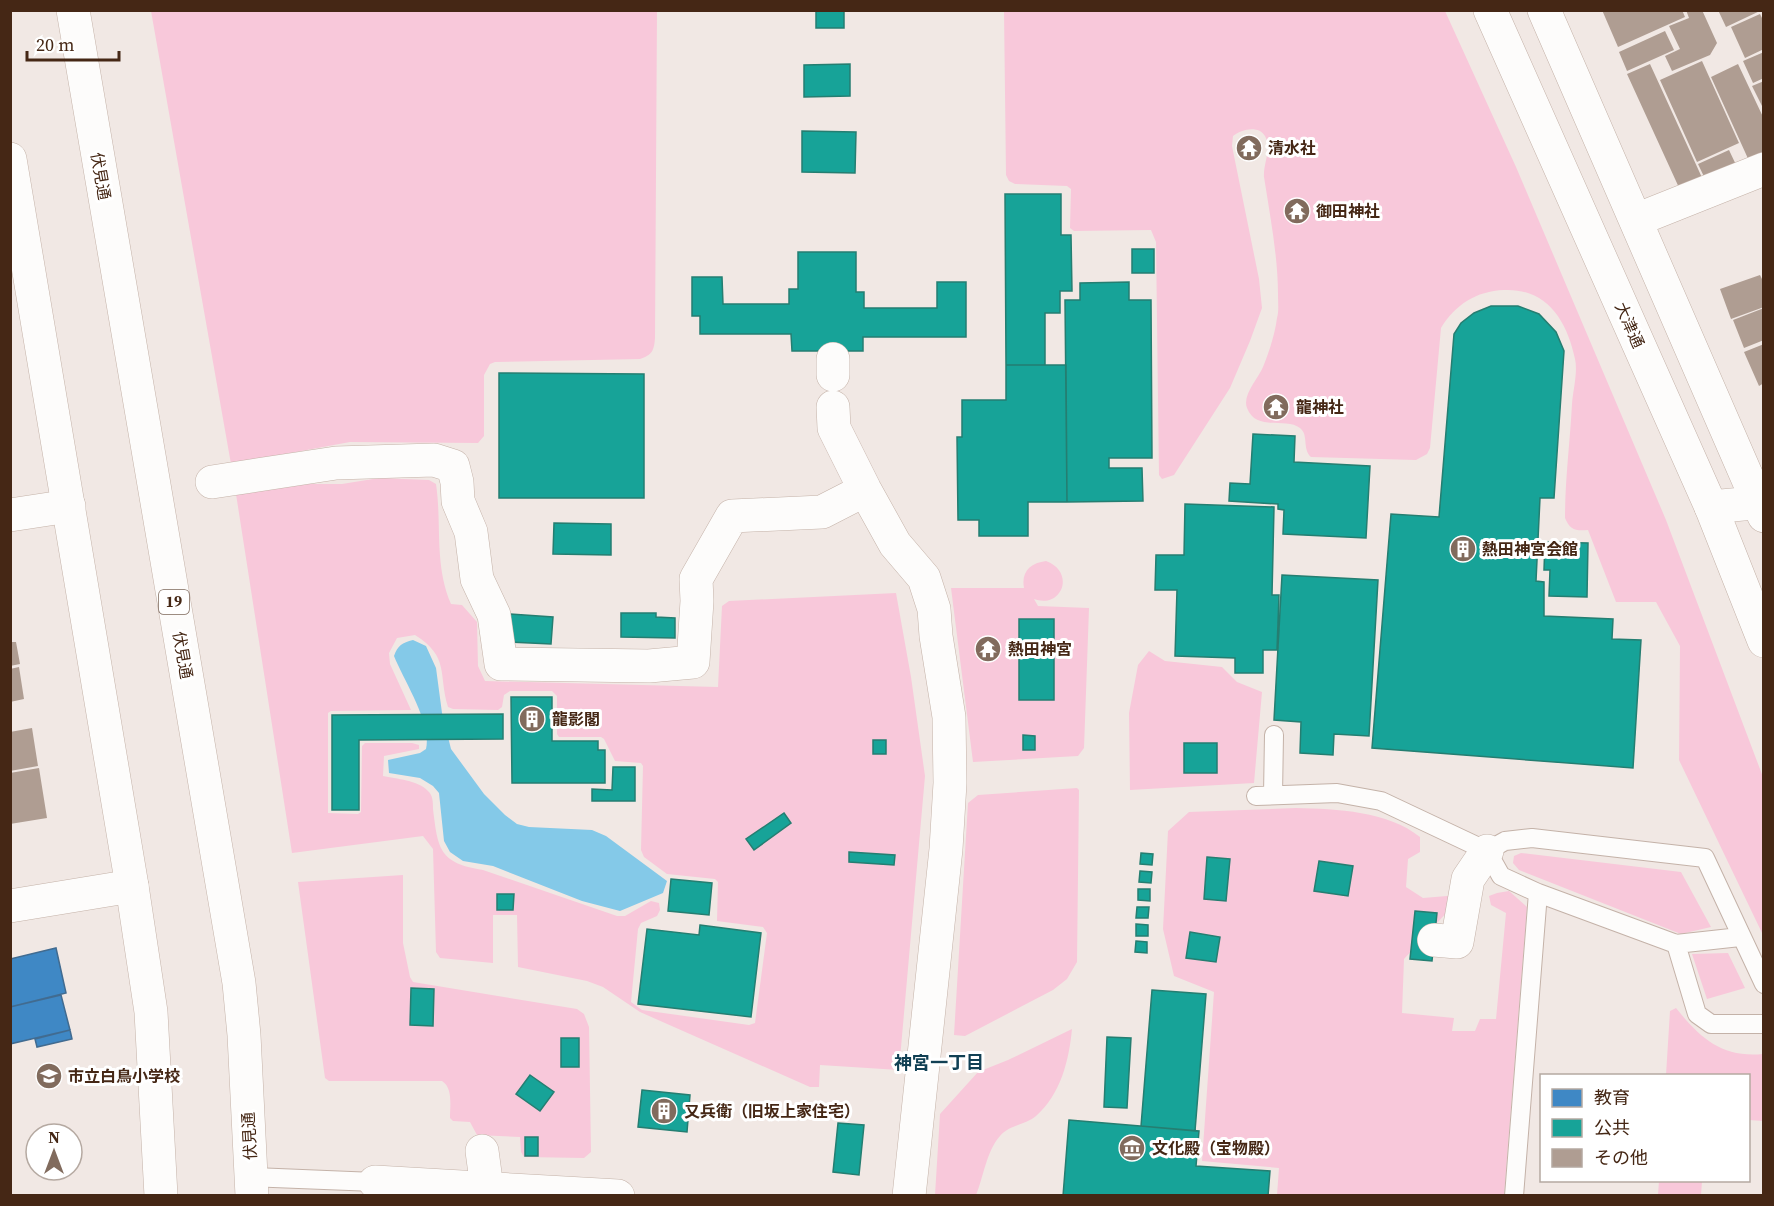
<svg xmlns="http://www.w3.org/2000/svg" width="1774" height="1206" font-family="'Source Serif 4','Noto Sans JP',serif">
  <rect width="100%" height="100%" fill="#f1e8e4"/>
  <path fill="#f8c8da" fill-rule="evenodd" d="M151,11H657L655,338C654,351 652,355 640,359L495,362L490,364L484,375V436L478,443L350,442L231,464Z
    M1004,11H1445L1516,167L1666,520L1763,777V935L1679,760L1680,646L1656,602H1616L1588,530C1575,531 1570,530 1565,518C1565,480 1570,442 1572,404C1573,390 1578,372 1575,359C1567,321 1547,288 1504,290C1476,291 1455,305 1441,328L1430,448L1427,454L1416,460L1311,457C1302,449 1309,435 1300,428C1286,417 1256,432 1247,408C1242,395 1258,379 1263,367C1269,352 1275,334 1277,318C1279,311 1278,303 1278,295C1278,256 1270,216 1264,177C1263,164 1272,149 1265,136C1259,125 1241,129 1233,136L1232,146L1259,279L1262,308L1250,341L1230,388L1174,475L1162,479L1159,475L1156,242L1151,230L1074,231L1070,228L1071,189L1067,186L1015,184L1009,181L1006,175Z
    M379,478L429,480L436,484C442,525 434,564 451,604L462,605L477,622L478,666L485,681L718,687L722,606L729,601L896,593L911,677L925,776L899,1070L820,1065L819,1087H810L640,1012L603,987L587,981L518,967L517,915H493V963L440,958L436,952L433,849L423,836L292,853L236,494L309,484H342ZM415,635C450,657 438,674 448,707L453,709L498,710L502,707L504,695L510,691H552L557,696V734L559,737H601L604,739L615,761L641,763L643,766L641,850L644,857L667,874L715,879L718,882L717,921L763,927L767,933L755,1023L749,1025L642,1010L631,1002L638,929L641,923L657,916L660,910L659,903L651,901L625,916H617L483,870C439,863 438,849 433,809C433,803 433,795 428,791C418,780 396,779 383,776L384,756L419,749V745L412,743H365L362,746L361,812L358,814L328,813V713L331,711L411,710L390,664L389,653L397,638Z
    M1046,561C1076,572 1062,609 1034,599L1038,606L1089,608L1084,748L1078,756L973,762L951,588H1024C1021,572 1030,563 1046,561Z
    M1149,651L1165,661L1222,667L1237,682L1262,692L1254,783L1130,790L1129,713L1138,665Z
    M1077,788L1079,790L1077,962L1067,979L1053,990L965,1036L954,1035L968,803L978,795Z
    M1296,808C1337,809 1388,811 1420,837V852L1408,859L1406,887L1423,898L1447,896L1460,898L1404,959L1402,1013L1454,1018L1452,1031H1475L1480,1019H1496L1506,913L1491,905L1489,896L1497,893L1509,891L1527,907L1504,1195H1277L1279,1168L1202,1161L1214,992L1174,976L1163,929L1168,831L1189,812Z
    M1521,853L1681,872L1711,927L1681,934L1519,870L1513,863L1514,856Z
    M403,875V943L410,977L413,982L577,1009L584,1014L589,1027L591,1152L584,1158L524,1157L521,1152L520,1137L477,1135L470,1122L453,1121L450,1118C450,1105 453,1088 442,1081H329L325,1078L298,882Z
    M1728,953L1745,988L1707,999L1692,954Z
    M1676,1008C1700,1038 1722,1058 1763,1054V1121L1749,1120L1748,1076L1666,1075L1670,1011Z
    M1072,1029C1069,1060 1061,1094 1036,1116C1025,1125 1009,1125 1000,1136C986,1152 984,1176 976,1195H935L940,1114L978,1072L1008,1060Z
    M1659,1181H1702L1701,1195H1658Z"/>
  <path fill="#84c9e8" d="M413,640L426,646L436,668L442,713L451,749L484,794L505,815L517,824L529,827L592,830L606,836L667,881L663,893L620,911L582,901L493,866L463,861L450,852L444,841L439,793L433,786L420,778L389,773L388,760L420,753L426,749C432,723 404,681 394,656C398,645 402,643 413,640Z"/>
  <path fill="#3f88c5" stroke="#416b90" stroke-width="1.5" d="M56,948L66,993L10,1007V959Z
    M61,995L70,1030L10,1044V1007Z
    M70,1030L72,1039L37,1047L35,1039Z"/>
  <path fill="#17a398" stroke="#257e71" stroke-width="1.5" d="M816,10H844V28H816Z
    M850,64V96L804,97V65Z
    M802,131L856,132L855,173L802,172Z
    M1258,142L1259,154L1241,155V143Z
    M1005,194H1061V235H1071L1072,291H1060V313H1045V365H1006Z
    M1304,201L1305,219H1292V202Z
    M1132,249H1154V273H1132Z
    M798,252H856V292H864V308H937V282H966V337H863V351H792L791,334H700V316H692V277H722L723,304H789V289H798Z
    M1129,282V300H1151L1152,458H1109V468H1142L1143,501L1067,502L1065,300H1080V283Z
    M1491,306H1518L1539,314L1556,332L1564,351L1554,498H1540L1536,581L1544,582V616L1613,619L1612,639L1641,640L1633,768L1372,748L1391,514L1439,517L1454,334L1461,323L1474,313Z
    M1006,365H1066L1067,502H1028V536H979V520H958L957,437H962V400H1006Z
    M499,373L644,374V498H499Z
    M1275,399L1286,406L1279,416L1269,408Z
    M1253,434L1295,436L1294,462L1370,466L1366,538L1283,534L1284,510L1278,509V504L1229,501L1230,483L1250,484Z
    M1185,504L1274,507L1272,595H1279L1277,650H1263V673H1235V658L1175,656L1177,590H1155L1156,555H1184Z
    M554,523L611,524V555L553,554Z
    M1545,542L1588,543L1587,597L1549,596L1550,570H1544Z
    M1282,575L1378,580L1369,736L1334,734L1333,755L1300,753L1301,722L1274,720Z
    M621,613H656V617L675,618V638L621,637Z
    M510,614L553,617L551,644L509,642Z
    M1019,619H1054V700H1019Z
    M511,697H552V741H598V750H605V783H512Z
    M503,714V739L359,740V810H332V715Z
    M1023,735L1035,736V750H1023Z
    M873,740H886V754H873Z
    M1184,743H1217V773H1184Z
    M613,767H635V801H592V789L612,790Z
    M784,813L791,823L754,850L746,839Z
    M849,852L895,855L894,865L849,862Z
    M1141,853L1153,854L1152,865L1140,864Z
    M1207,857L1230,859L1226,901L1204,899Z
    M1319,861L1353,866L1348,896L1314,891Z
    M1140,871L1152,872L1151,883L1139,882Z
    M671,879L712,883L709,915L668,911Z
    M1138,889H1150V901L1138,900Z
    M497,894H514L513,910H497Z
    M1137,907H1149L1148,918H1136Z
    M1415,911L1437,913L1432,961L1410,959Z
    M1136,924L1148,925V936H1136Z
    M700,925L761,933L751,1017L638,1004L647,929L699,935Z
    M1190,932L1220,937L1216,962L1186,958Z
    M1136,941L1147,942V953L1135,952Z
    M411,988L434,989L433,1026L410,1025Z
    M1152,990L1206,994L1195,1131L1141,1126Z
    M1107,1037L1131,1038L1127,1108L1104,1107Z
    M561,1038H579V1067H561Z
    M530,1075L554,1092L540,1111L516,1094Z
    M642,1090L690,1095L687,1132L638,1127Z
    M1069,1120L1199,1131L1196,1166L1270,1171L1268,1196H1063Z
    M838,1123L864,1125L859,1175L833,1172Z
    M525,1137H538V1156H525Z"/>
  <path fill="#af9d92" d="M1602,10H1682L1685,17L1618,47Z
    M1686,10H1702L1717,43L1710,55L1672,71L1665,56L1680,49L1669,26L1689,18Z
    M1718,10H1762L1726,27Z
    M1760,14L1764,22V49L1745,58L1731,27Z
    M1665,31L1674,50L1627,71L1619,52Z
    M1764,52V78L1753,83L1743,61Z
    M1702,61L1739,143L1697,162L1660,80Z
    M1650,64L1704,182L1681,192L1627,74Z
    M1738,64L1764,119V157L1750,163L1711,77Z
    M1764,81V110L1752,86Z
    M1729,150L1738,169L1707,183L1698,164Z
    M1760,275L1764,283V307L1731,319L1720,289Z
    M1764,308V340L1744,348L1733,320Z
    M1764,344V383L1759,386L1744,352Z
    M10,642H16L20,664L10,666Z
    M19,667L24,699L10,702V669Z
    M32,728L38,766L10,771V732Z
    M39,768L47,818L10,824V773Z"/>
  <g fill="none" stroke-linecap="round" stroke-linejoin="round">
    <defs>
      <path id="lane" d="M1273,795L1274,735
        M1256,796L1337,793L1381,801L1487,851L1505,841L1532,838L1705,858L1764,984
        M1487,851L1501,876L1538,893L1676,944L1740,937
        M1676,944L1697,1014L1711,1024H1764
        M251,1177L375,1182L376,1188
        M1514,1196L1538,893"/>
      <path id="street" d="M1636,220L1764,169
        M833,359V375
        M833,407L834,428L865,490L895,544L924,578L934,609L936,636L949,717L950,783L946,849L909,1196
        M212,482L336,463L434,460L453,466L457,482L458,501L471,532L477,579L494,615L501,664L649,666L693,662L697,601L696,579L732,516L822,512L865,490
        M1711,507L1764,502
        M10,515L69,506
        M10,906L132,886
        M1434,940L1457,942L1468,879L1487,851
        M482,1151L487,1188
        M375,1182L618,1196"/>
      <path id="secondary" d="M1490,10L1711,507L1764,641
        M1544,10L1764,516"/>
      <path id="highway" d="M73,10L239,983L244,1035L252,1196
        M10,159L132,886L151,1012L161,1196"/>
    </defs>
    <use href="#lane" stroke="#c4b2a8" stroke-width="20"/>
    <use href="#street" stroke="#c4b2a8" stroke-width="34"/>
    <use href="#secondary" stroke="#c4b2a8" stroke-width="34"/>
    <use href="#highway" stroke="#c4b2a8" stroke-width="34"/>
    <use href="#lane" stroke="#fdfcfb" stroke-width="18"/>
    <use href="#street" stroke="#fdfcfb" stroke-width="33"/>
    <use href="#secondary" stroke="#fdfcfb" stroke-width="33"/>
    <use href="#highway" stroke="#fdfcfb" stroke-width="33"/>
  </g>
  <defs>
    <symbol id="temple-disc" viewBox="-11 -11 22 22"><circle r="9.5" fill="#816b5d" stroke="#fff"/><path d="M0-6L5-2H3V0L6.5 2.5H4V6H1.5V3h-3V6H-4V2.5H-6.5L-3 0V-2H-5Z" fill="#fff"/></symbol>
    <symbol id="building-disc" viewBox="-11 -11 22 22"><circle r="9.5" fill="#816b5d" stroke="#fff"/><path d="M-4-6H4V6H1V3H-1V6H-4ZM-2.5-4.3h1.7v1.8h-1.7ZM.8-4.3h1.7v1.8H.8ZM-2.5-1h1.7V.8h-1.7ZM.8-1h1.7V.8H.8Z" fill="#fff"/></symbol>
    <symbol id="school-disc" viewBox="-11 -11 22 22"><circle r="9.5" fill="#816b5d" stroke="#fff"/><path d="M0-5L7-2L0 1L-7-2ZM-4 1L0 2.5L4 1V4Q0 6-4 4Z" fill="#fff"/></symbol>
    <symbol id="museum-disc" viewBox="-11 -11 22 22"><circle r="9.5" fill="#816b5d" stroke="#fff"/><path d="M0-6L6-3V-2H-6V-3ZM-5-1h2V3h-2ZM-1-1h2V3h-2ZM3-1h2V3H3ZM-6 4H6V6H-6Z" fill="#fff"/></symbol>
  </defs>
  <g fill-rule="evenodd">
    <use href="#temple-disc" x="1234" y="133" width="30" height="30"/>
    <use href="#temple-disc" x="1282" y="196" width="30" height="30"/>
    <use href="#temple-disc" x="1261" y="392" width="30" height="30"/>
    <use href="#building-disc" x="1448" y="534" width="30" height="30"/>
    <use href="#temple-disc" x="973" y="634" width="30" height="30"/>
    <use href="#building-disc" x="517" y="704" width="30" height="30"/>
    <use href="#school-disc" x="34" y="1061" width="30" height="30"/>
    <use href="#building-disc" x="649" y="1096" width="30" height="30"/>
    <use href="#museum-disc" x="1117" y="1133" width="30" height="30"/>
  </g>
  <g text-anchor="middle" stroke-width="6" stroke-linejoin="round" paint-order="stroke">
    <rect fill="#fff" stroke="#7d685b" stroke-width="1.5" x="159" y="590" width="30" height="24" rx="4.5"/>
    <g font-size="15" font-weight="bold" fill="#452715">
      <text x="174" y="607">19</text>
    </g>
    <g font-size="16" font-weight="bold" fill="#452715" stroke="#fff" text-anchor="start">
      <text x="1268" y="154">清水社</text>
      <text x="1316" y="217">御田神社</text>
      <text x="1296" y="413">龍神社</text>
      <text x="1482" y="555">熱田神宮会館</text>
      <text x="1008" y="655">熱田神宮</text>
      <text x="552" y="725">龍影閣</text>
      <text x="68" y="1082">市立白鳥小学校</text>
      <text x="684" y="1117">又兵衛（旧坂上家住宅）</text>
      <text x="1152" y="1154">文化殿（宝物殿）</text>
    </g>
    <g font-size="16" fill="#452715" stroke="#fff">
      <text transform="translate(101 176) rotate(80)" y="6">伏見通</text>
      <text transform="translate(1630 325) rotate(66)" y="6">大津通</text>
      <text transform="translate(183 655) rotate(80)" y="6">伏見通</text>
      <text transform="translate(249 1136) rotate(-93)" y="6">伏見通</text>
    </g>
    <g font-size="18" font-weight="bold" fill="#114054" stroke="#fff">
      <text x="939" y="1069">神宮一丁目</text>
    </g>
  </g>
  <rect width="1774" height="1206" fill="none" stroke="#452715" stroke-width="24"/>
  <rect x="1540" y="1074" width="210" height="108" fill="#ffffff" stroke="#b5a9a1" stroke-width="1.5"/>
  <rect x="1552" y="1089" width="30" height="18" fill="#3f88c5" stroke="#b5a9a1" stroke-width="1.5"/>
  <text x="1594" y="1104" font-size="18" fill="#452715">教育</text>
  <rect x="1552" y="1119" width="30" height="18" fill="#17a398" stroke="#b5a9a1" stroke-width="1.5"/>
  <text x="1594" y="1134" font-size="18" fill="#452715">公共</text>
  <rect x="1552" y="1149" width="30" height="18" fill="#af9d92" stroke="#b5a9a1" stroke-width="1.5"/>
  <text x="1594" y="1164" font-size="18" fill="#452715">その他</text>
  <g transform="translate(54 1152)"><circle r="28" fill="#ffffff" stroke="#b5a9a1" stroke-width="1.5"/>
  <path d="M0-4.5L10 22L0 15L-10 22Z" fill="#816b5d"/>
  <text y="-9" font-size="16" font-weight="bold" text-anchor="middle" fill="#452715">N</text>
  </g>
  <path d="M27 51v9h92v-9" fill="none" stroke="#452715" stroke-width="3"/>
  <text x="36" y="51" font-size="18" fill="#452715" stroke="#ffffff" stroke-width="4.5" paint-order="stroke">20 m</text>
</svg>
